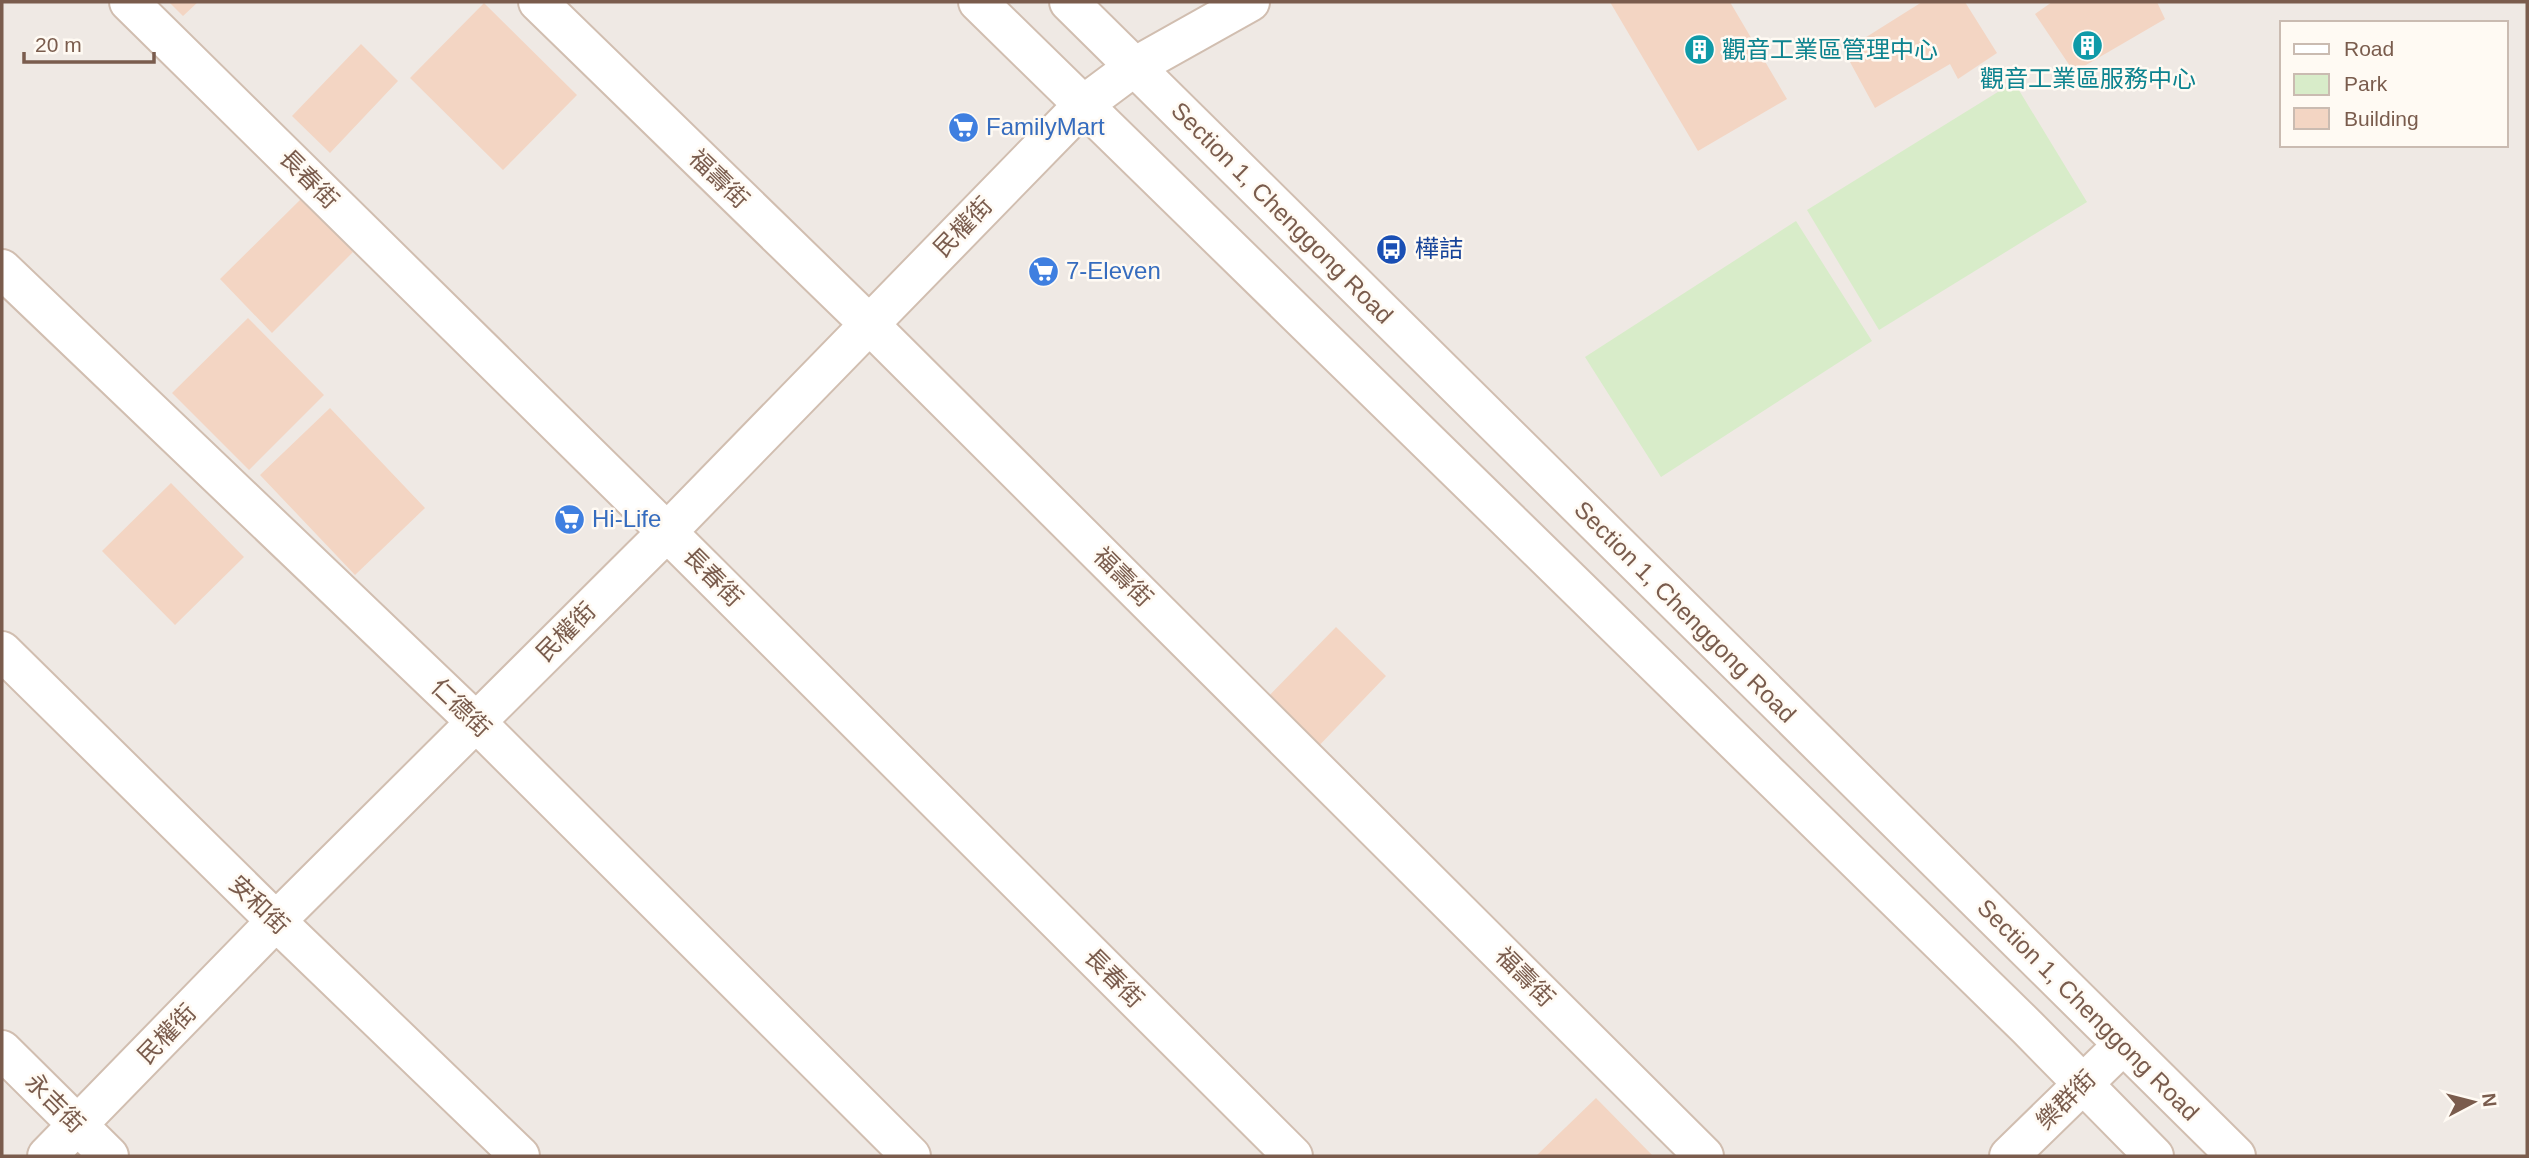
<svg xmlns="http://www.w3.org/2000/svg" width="2529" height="1158" font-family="Helvetica,'Noto Sans TC',sans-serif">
  <rect width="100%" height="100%" fill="#fdf6ec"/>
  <path fill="#efe9e4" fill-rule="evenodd" d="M2,2H2527V1156H2ZM2282,23H2506V145H2282Z"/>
  <path fill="#d8ecc9" d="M2014,82L2087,202L1879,330L1807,210Z
    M1796,221L1872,341L1661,477L1585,357Z"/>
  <path fill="#f3d5c3" d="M169,2H198L183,16Z
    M1610,2H1730L1787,99L1698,151Z
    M1922,2H1965L1997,53L1958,79L1950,64L1875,108L1844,51Z
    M2052,2H2157L2165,19L2074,72L2035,14Z
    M484,3L577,95L503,170L410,78Z
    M361,44L398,81L330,153L292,116Z
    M301,199L353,252L272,333L220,279Z
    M248,318L324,395L249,470L172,393Z
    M330,408L425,508L355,575L260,475Z
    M171,483L244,557L175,625L102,551Z
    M1336,627L1386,676L1311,754L1261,704Z
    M1596,1098L1653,1156H1536Z"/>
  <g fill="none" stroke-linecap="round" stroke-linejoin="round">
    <defs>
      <path id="minor" d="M129,2L667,532L1293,1156
        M538,2L869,324L1704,1156
        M2,269L476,722L911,1156
        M2,651L276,921L520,1156
        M2,1050L109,1156
        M47,1156L276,921L667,532L1083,105
        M2009,1156L2123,1045"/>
      <path id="tertiary" d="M978,2L2027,1027L2154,1156
        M1069,2L2236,1156
        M1083,105L1134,67L1250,2"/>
    </defs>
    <use href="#minor" stroke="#d1beb0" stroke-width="42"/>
    <use href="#tertiary" stroke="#d1beb0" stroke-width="42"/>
    <use href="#minor" stroke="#fff" stroke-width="38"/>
    <use href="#tertiary" stroke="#fff" stroke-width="38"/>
  </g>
  <defs>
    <symbol id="building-disc" viewBox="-11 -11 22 22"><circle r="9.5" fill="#0f9aa8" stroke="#fffaf3"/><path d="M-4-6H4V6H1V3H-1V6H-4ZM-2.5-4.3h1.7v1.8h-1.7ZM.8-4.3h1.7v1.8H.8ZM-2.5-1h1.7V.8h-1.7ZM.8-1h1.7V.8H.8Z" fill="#fff"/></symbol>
    <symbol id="supermarket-disc" viewBox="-11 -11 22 22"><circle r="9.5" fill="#3f7fe0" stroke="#fffaf3"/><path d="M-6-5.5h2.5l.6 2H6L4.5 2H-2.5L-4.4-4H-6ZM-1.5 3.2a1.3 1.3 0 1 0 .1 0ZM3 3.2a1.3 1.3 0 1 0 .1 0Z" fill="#fff"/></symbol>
    <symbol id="bus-disc" viewBox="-11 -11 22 22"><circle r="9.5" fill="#1a4fb4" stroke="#fffaf3"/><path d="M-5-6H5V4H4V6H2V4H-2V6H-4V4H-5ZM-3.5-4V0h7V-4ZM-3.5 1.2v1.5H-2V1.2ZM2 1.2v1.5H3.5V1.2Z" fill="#fff"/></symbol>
  </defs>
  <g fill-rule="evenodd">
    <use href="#building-disc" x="2070" y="28" width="35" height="35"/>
    <use href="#building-disc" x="1682" y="32" width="35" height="35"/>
    <use href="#supermarket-disc" x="946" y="110" width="35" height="35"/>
    <use href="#bus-disc" x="1374" y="232" width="35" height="35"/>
    <use href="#supermarket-disc" x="1026" y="254" width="35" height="35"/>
    <use href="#supermarket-disc" x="552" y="502" width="35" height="35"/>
  </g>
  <g text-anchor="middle" stroke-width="5" stroke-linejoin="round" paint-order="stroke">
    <g font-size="24" fill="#0d838f" stroke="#fffaf3" text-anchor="start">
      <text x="1722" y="58">觀音工業區管理中心</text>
      <text x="2088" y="87" text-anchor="middle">觀音工業區服務中心</text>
    </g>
    <g font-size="24" fill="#366cbe" stroke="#fffaf3" text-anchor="start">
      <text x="986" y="135">FamilyMart</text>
      <text x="1066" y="279">7-Eleven</text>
      <text x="592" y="527">Hi-Life</text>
    </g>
    <g font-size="24" fill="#7a5c4d" stroke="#fffaf3">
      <text transform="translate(309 179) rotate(45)" y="8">長春街</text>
      <text transform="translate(719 179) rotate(44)" y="8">福壽街</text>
      <text transform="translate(1282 213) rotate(45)" y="8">Section 1, Chenggong Road</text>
      <text transform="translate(963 227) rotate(-46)" y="8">民權街</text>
      <text transform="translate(713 577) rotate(45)" y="8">長春街</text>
      <text transform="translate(1123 577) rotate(45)" y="8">福壽街</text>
      <text transform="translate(1685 612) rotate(45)" y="8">Section 1, Chenggong Road</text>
      <text transform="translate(566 632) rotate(-45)" y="8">民權街</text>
      <text transform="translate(461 708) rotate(44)" y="8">仁德街</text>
      <text transform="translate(259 905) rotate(44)" y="8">安和街</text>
      <text transform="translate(1525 977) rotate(45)" y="8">福壽街</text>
      <text transform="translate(1114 978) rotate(45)" y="8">長春街</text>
      <text transform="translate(2088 1010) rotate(45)" y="8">Section 1, Chenggong Road</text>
      <text transform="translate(167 1034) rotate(-46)" y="8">民權街</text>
      <text transform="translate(2066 1100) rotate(-45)" y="8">樂群街</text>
      <text transform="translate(55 1103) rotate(45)" y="8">永吉街</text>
    </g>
    <g font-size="24" fill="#164399" stroke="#fffaf3" text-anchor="start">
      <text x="1415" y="257">樺詰</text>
    </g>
  </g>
  <rect width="2529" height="1158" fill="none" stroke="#7a5c4d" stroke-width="7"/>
  <rect x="2280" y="21" width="228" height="126" fill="#fffaf3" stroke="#cabbb1" stroke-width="2"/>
  <rect x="2294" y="44" width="35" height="10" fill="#ffffff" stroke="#cabbb1" stroke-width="2"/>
  <text x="2344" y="56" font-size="21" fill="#7a5c4d">Road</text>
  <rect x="2294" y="74" width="35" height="21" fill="#d8ecc9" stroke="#cabbb1" stroke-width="2"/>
  <text x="2344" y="91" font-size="21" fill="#7a5c4d">Park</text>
  <rect x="2294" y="108" width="35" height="21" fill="#f3d5c3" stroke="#cabbb1" stroke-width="2"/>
  <text x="2344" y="126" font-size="21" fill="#7a5c4d">Building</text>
  <g transform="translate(2473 1102) rotate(83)" stroke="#fffaf3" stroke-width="5" paint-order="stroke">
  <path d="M0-5L12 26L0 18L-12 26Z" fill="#7a5c4d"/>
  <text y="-10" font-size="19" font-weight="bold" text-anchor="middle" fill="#7a5c4d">N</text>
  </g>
  <path d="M24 52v10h130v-10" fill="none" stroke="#7a5c4d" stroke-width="3.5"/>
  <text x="35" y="52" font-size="21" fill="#7a5c4d" stroke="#fffaf3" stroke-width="5" paint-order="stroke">20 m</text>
</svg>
